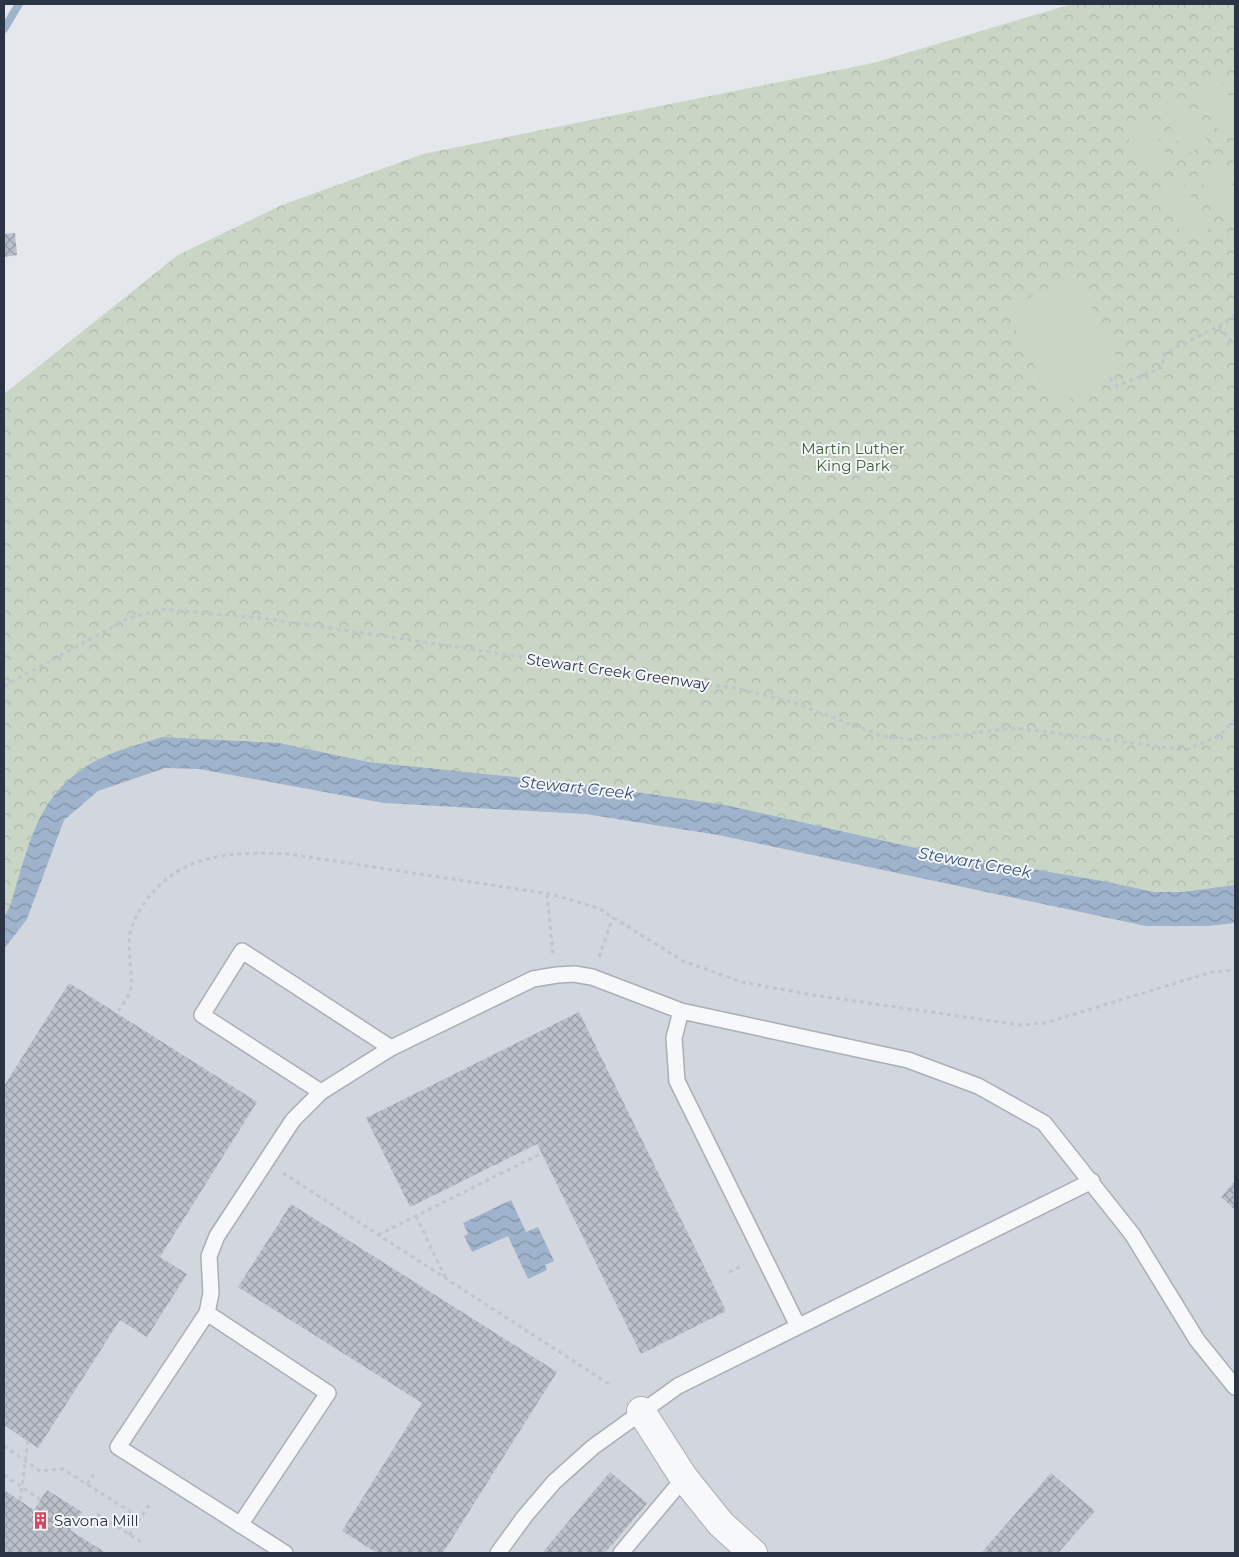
<svg xmlns="http://www.w3.org/2000/svg" width="1239" height="1557" font-family="Montserrat,sans-serif">
  <defs>
    <pattern id="park-crowns" width="20" height="18" patternUnits="userSpaceOnUse" patternTransform="scale(1.25)"><rect width="20" height="18" fill="#c9d6c5"/><path d="M2 6a3 3 0 1 1 6 0M12 15a3 3 0 1 1 6 0" fill="none" stroke="#adb8ab"/></pattern>
    <pattern id="water-waves" width="16" height="10" patternUnits="userSpaceOnUse" patternTransform="scale(1.25)"><rect width="16" height="10" fill="#9fb4cc"/><path d="M0 5q4-4 8 0t8 0" fill="none" stroke="#8293a7"/></pattern>
    <pattern id="building-cross-hatch" width="8" height="8" patternUnits="userSpaceOnUse" patternTransform="scale(1.25)"><rect width="8" height="8" fill="#bbc0ca"/><path d="M0 0l8 8M0 8l8-8" fill="none" stroke="#989da6"/></pattern>
  </defs>
  <rect width="100%" height="100%" fill="#e4e7ec"/>
  <path fill="#d2d6de" d="M174,758L1235,900V1553H4V935L67,803Z"/>
  <path fill="url(#park-crowns)" d="M1072,4H1235V900L1160,907L693,813L174,758L67,803L4,935V394L178,255L282,205L423,154L873,63Z"/>
  <path fill="#c9d6c5" d="M1217,75L1235,107V127L1221,135L1195,88Z
    M1182,96L1208,142L1186,155L1160,108Z
    M1145,116L1172,163L1149,175L1123,129Z
    M1219,161L1235,190V214L1223,220L1197,174Z
    M1182,181L1209,229L1186,241L1160,194Z
    M1075,274L1124,371L1055,407L1006,310Z"/>
  <path fill="url(#water-waves)" d="M162,737L279,743L368,762L574,783L725,805L938,853L1102,881L1154,892H1183L1235,885V923L1208,926H1146L718,835L585,814L384,803L199,769L165,768L98,791L64,820L27,919L4,949V917L10,906C27,854 34,800 84,768C106,752 136,746 162,737Z
    M511,1200L526,1232L538,1227L554,1261L545,1265L547,1270L528,1279L508,1236L472,1252L464,1236L468,1234L463,1223Z"/>
  <g fill="none" stroke-linecap="round" stroke-linejoin="round">
    <path stroke="#9fb4cc" stroke-width="8" d="M4,29L19,4"/>
  </g>
  <path fill="url(#building-cross-hatch)" d="M15,233L17,255L4,257V234Z
    M69,983L257,1102L160,1257L187,1274L147,1337L120,1320L38,1448L4,1425V1086Z
    M579,1012L726,1311L641,1354L537,1144L410,1207L366,1118Z
    M1235,1181V1210L1221,1197Z
    M291,1204L557,1372L443,1553H377L342,1531L422,1403L238,1287Z
    M610,1472L647,1503L618,1538L605,1553H542Z
    M1051,1473L1095,1511L1058,1553H981Z
    M4,1490L34,1510L47,1490L82,1512L70,1530L106,1553H4Z"/>
  <g fill="none" stroke-linecap="round" stroke-linejoin="round">
    <defs>
      <path id="service" d="M681,1011L674,1038L677,1081L798,1326
        M321,1092L202,1015L242,951L391,1048
        M207,1313L328,1393L240,1525
        M285,1553L118,1447L207,1313L211,1293L209,1256L217,1236L293,1120L321,1092L391,1048L533,979L557,975L574,974L592,977L681,1011L908,1060L978,1086L1044,1123L1132,1234L1197,1340L1235,1387
        M498,1553L525,1516L554,1482L593,1447L678,1386L1092,1181
        M621,1553L684,1478"/>
      <path id="minor" d="M641,1411L684,1478L721,1524L753,1553"/>
    </defs>
    <use href="#service" stroke="#a9aeb7" stroke-width="18"/>
    <use href="#minor" stroke="#a9aeb7" stroke-width="30"/>
    <path stroke="#c2c5cb" stroke-width="3" stroke-dasharray="4 4" stroke-linecap="butt" d="M1219,326L1235,345
      M1110,378L1117,386L1163,367V354L1219,326L1235,315
      M4,686L127,619L161,609L269,619L739,689L795,703L882,736L913,740L1016,728L1186,750L1219,736L1235,719
      M547,894L553,955
      M599,957L613,917
      M118,1011C122,1005 128,998 130,991C134,979 127,951 130,934C134,917 143,903 154,891C190,851 239,852 289,854L550,894L598,908L683,961L742,982L813,995L1020,1025L1045,1023L1212,972L1235,970
      M283,1173L612,1386
      M416,1216L446,1279
      M378,1235L542,1153
      M729,1272L744,1265
      M4,1446L40,1471L63,1469L140,1518
      M4,1475L41,1500
      M87,1484L95,1472
      M97,1514L143,1543
      M129,1535L149,1505"/>
    <use href="#service" stroke="#f7f8fa" stroke-width="15"/>
    <use href="#minor" stroke="#f7f8fa" stroke-width="28"/>
    <path stroke="#c2c5cb" stroke-width="3" stroke-dasharray="4 4" stroke-linecap="butt" d="M20,1500L28,1441"/>
  </g>
  <defs>
    <symbol id="building-bare" viewBox="-9 -9 18 18"><path d="M-4-6H4V6H1V3H-1V6H-4ZM-2.5-4.3h1.7v1.8h-1.7ZM.8-4.3h1.7v1.8H.8ZM-2.5-1h1.7V.8h-1.7ZM.8-1h1.7V.8H.8Z" fill="#d1495b" stroke="#f4f6f9" stroke-width="2.5" paint-order="stroke"/></symbol>
  </defs>
  <g fill-rule="evenodd">
    <use href="#building-bare" x="28" y="1508" width="25" height="25"/>
  </g>
  <g text-anchor="middle" stroke-width="4" stroke-linejoin="round" paint-order="stroke">
    <g font-size="15" fill="#3f6138" stroke="#f4f6f9">
      <text x="853" y="454">Martin Luther<tspan x="853" dy="17">King Park</tspan></text>
    </g>
    <g font-size="15" fill="#2b3445" stroke="#f4f6f9">
      <text transform="translate(618 672) rotate(8)" y="5">Stewart Creek Greenway</text>
    </g>
    <g font-size="15" fill="#2b3445" stroke="#f4f6f9" text-anchor="start">
      <text x="54" y="1526">Savona Mill</text>
    </g>
    <g font-size="16" font-style="italic" fill="#34527a" stroke="#f4f6f9">
      <text transform="translate(577 787) rotate(6)" y="6">Stewart Creek</text>
      <text transform="translate(975 862) rotate(10)" y="6">Stewart Creek</text>
    </g>
  </g>
  <rect width="1239" height="1557" fill="none" stroke="#2b3445" stroke-width="10"/>
</svg>
